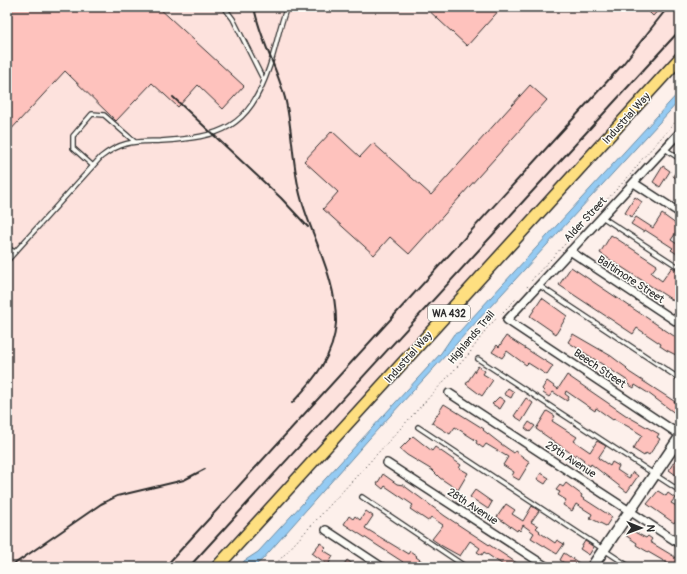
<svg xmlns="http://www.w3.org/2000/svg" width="687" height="574" font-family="Pangolin,sans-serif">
  <rect width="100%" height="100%" fill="#fdf0eb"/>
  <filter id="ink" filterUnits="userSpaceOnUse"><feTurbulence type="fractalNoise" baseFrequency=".025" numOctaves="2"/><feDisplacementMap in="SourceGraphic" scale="8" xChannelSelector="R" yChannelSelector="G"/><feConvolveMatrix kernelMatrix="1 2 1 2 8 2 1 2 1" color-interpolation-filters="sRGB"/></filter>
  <g filter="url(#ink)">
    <path fill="#fde2dd" d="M7,7H680V58L420,344L206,567H7Z"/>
    <path fill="#95cbf3" stroke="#6b8ba3" d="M680,91V100L368,440L262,560L253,567H241L244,561L258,552L441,353L454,334L459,332Z"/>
    <path fill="#fec2bd" stroke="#2b2b2b" d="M7,7H158L244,86L223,109L198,85L178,107L152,83L116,121L65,71L7,134Z
      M425,7H502L467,46Z
      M644,7H661L653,16Z
      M530,85L547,100L409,254L390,237L374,255L323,209L338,192L304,161L332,131L360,157L373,143L431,195Z
      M680,165V181L673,176Z
      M663,166L670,171L660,187L653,182Z
      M635,197L642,202L632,217L625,213Z
      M662,214L680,227L671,240L680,246V256L671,250L673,248L645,230L644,232L631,224L636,217L653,228Z
      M611,235L657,265L651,273L662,281L672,267L680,273V305L600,253Z
      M571,267L680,340V357L666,350L660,346L661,344L637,328L633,334L559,285Z
      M542,298L567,316L556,334L530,316Z
      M573,334L611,356L627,368L626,369L629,372L680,405L676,414L648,393L635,385L634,388L626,383L628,381L568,342Z
      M506,336L553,366L547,375L528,363L526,365L507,351L502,358L492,352L497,345L499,347Z
      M478,366L485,371L483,374L493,380L482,396L466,384Z
      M567,375L627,416L659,434L657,437L660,439L649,455L646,453L644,456L633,449L642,435L629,427L614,419L613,420L596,408L595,411L566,391L565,394L569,397L567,401L553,392L549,397L543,393L544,391L542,389L547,381L558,389Z
      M508,388L514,392L511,398L504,394Z
      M499,397L505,401L500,409L492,404Z
      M526,398L533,403L522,421L514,416Z
      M444,404L484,429L483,430L501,444L514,453L515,451L530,462L519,480L512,476L514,472L503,465L508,457L486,444L483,448L476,443L477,441L455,427L450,434L432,423Z
      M547,411L555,416L552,421L577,437L574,441L590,452L597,441L606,446L598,458L610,466L612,462L619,466L617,470L629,478L633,472L638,476L627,492L591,464L590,466L583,461L584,460L576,454L575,456L536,429Z
      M529,422L535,426L530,432L525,428Z
      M413,436L432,451L435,447L461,465L459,468L468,473L458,490L440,478L432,470L407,455L400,449Z
      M680,452V478L669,470Z
      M541,473L549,478L545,484L537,479Z
      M383,474L397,484L403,485L445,516L523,567H506L484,552L482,555L477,552L480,548L470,541L460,556L442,546L432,539L443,525L431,517L428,521L410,509L413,505L385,486L383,489L377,484Z
      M566,483L582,495L581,497L612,517L606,526L590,518L592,514L576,504L572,511L563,505L566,500L558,495L560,492L556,490L560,485L563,487Z
      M475,490L492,502L488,509L470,497Z
      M658,491L666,496L668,493L675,498L671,503L680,508V523L676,520L674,523L647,504Z
      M506,504L515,510L512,514L523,521L532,506L539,511L531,522L538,526L536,528L540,531L539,532L555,543L557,540L564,544L557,554L531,538L534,533L523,525L520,531L518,529L517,531L497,517Z
      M366,511L373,516L365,528L408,554L410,551L417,556L416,557L423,562L420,567H407L402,564L403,562L344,524L349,516L353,519L355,516L360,520Z
      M629,529L642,536L646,538L648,536L652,539L650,542L680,560V567H674L636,545L637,543L625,535Z
      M585,541L594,547L589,555L580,549Z
      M320,543L326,547L323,550L333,556L328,565L312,553Z
      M564,553L585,567H570L560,560Z
      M347,560L357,567H342Z"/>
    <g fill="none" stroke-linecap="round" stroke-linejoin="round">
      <defs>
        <path id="lane" d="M224,7L233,19L264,81
          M665,149L680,159
          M93,166L73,148V136L92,114L104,115L135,142
          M602,217L680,268
          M7,248L15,252
          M7,261L101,157C123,140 135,142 161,141C221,137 248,129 269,68C276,48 279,27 287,7
          M540,286L680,379
          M478,359L680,491
          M418,427L630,567
          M362,497L466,567"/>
        <path id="street" d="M680,132L507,320L680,435
          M634,183L680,213
          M570,251L680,324
          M449,393L680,544
          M387,463L547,567
          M326,530L382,567"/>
        <path id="secondary" d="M592,567L680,437"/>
        <path id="primary" d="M217,567L680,58"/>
      </defs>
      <use href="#lane" stroke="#2b2b2b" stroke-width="6"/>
      <use href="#street" stroke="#2b2b2b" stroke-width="10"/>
      <use href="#secondary" stroke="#2b2b2b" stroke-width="13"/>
      <use href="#primary" stroke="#2b2b2b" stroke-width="14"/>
      <path stroke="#2b2b2b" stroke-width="1" stroke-dasharray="1 3" stroke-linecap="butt" d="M527,287L535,276L631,174L643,158L680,117
        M273,567L469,354L487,328L517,298"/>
      <use href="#lane" stroke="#fdfcf7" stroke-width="3.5"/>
      <use href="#street" stroke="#fdfcf7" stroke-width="7"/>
      <use href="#secondary" stroke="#fdfcf7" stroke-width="10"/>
      <use href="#primary" stroke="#fedf80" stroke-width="11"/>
      <path stroke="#2b2b2b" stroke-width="2" d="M254,7C260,40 278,69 286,102C293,133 292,166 301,198C312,238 337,279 336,323C334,356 314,380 292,403
        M173,97L281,198L308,227
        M10,567L101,504L117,496L184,480L205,469
        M165,567L623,64L668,7
        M189,567L680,30"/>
    </g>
  </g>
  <g text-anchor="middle" stroke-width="3" stroke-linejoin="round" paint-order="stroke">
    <rect fill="#fdfcf7" stroke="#6a6a68" stroke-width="1" x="428" y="305" width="42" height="16" rx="3"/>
    <g font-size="10" font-weight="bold" fill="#2b2b2b">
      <text x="449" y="317">WA 432</text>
    </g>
    <g font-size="11" fill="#2b2b2b" stroke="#fdfcf7">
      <text transform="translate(626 118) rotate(-48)" y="4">Industrial Way</text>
      <text transform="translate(585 219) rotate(-47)" y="4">Alder Street</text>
      <text transform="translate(631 279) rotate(33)" y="4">Baltimore Street</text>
      <text transform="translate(471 337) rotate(-50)" y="4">Highlands Trail</text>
      <text transform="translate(408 357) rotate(-48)" y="4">Industrial Way</text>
      <text transform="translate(600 368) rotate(34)" y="4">Beech Street</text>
      <text transform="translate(571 459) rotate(33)" y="4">29th Avenue</text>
      <text transform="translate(473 506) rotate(33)" y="4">28th Avenue</text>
    </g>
  </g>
  <rect width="687" height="574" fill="none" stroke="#fdfcf7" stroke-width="24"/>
  <rect x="12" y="12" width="663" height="550" fill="none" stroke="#2b2b2b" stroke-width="1.5" filter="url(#ink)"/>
  <g transform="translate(641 528) rotate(91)" stroke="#fdfcf7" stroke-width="3" paint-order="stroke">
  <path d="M0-3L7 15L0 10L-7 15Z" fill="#2b2b2b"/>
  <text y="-6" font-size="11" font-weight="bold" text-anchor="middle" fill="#2b2b2b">N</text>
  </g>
</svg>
